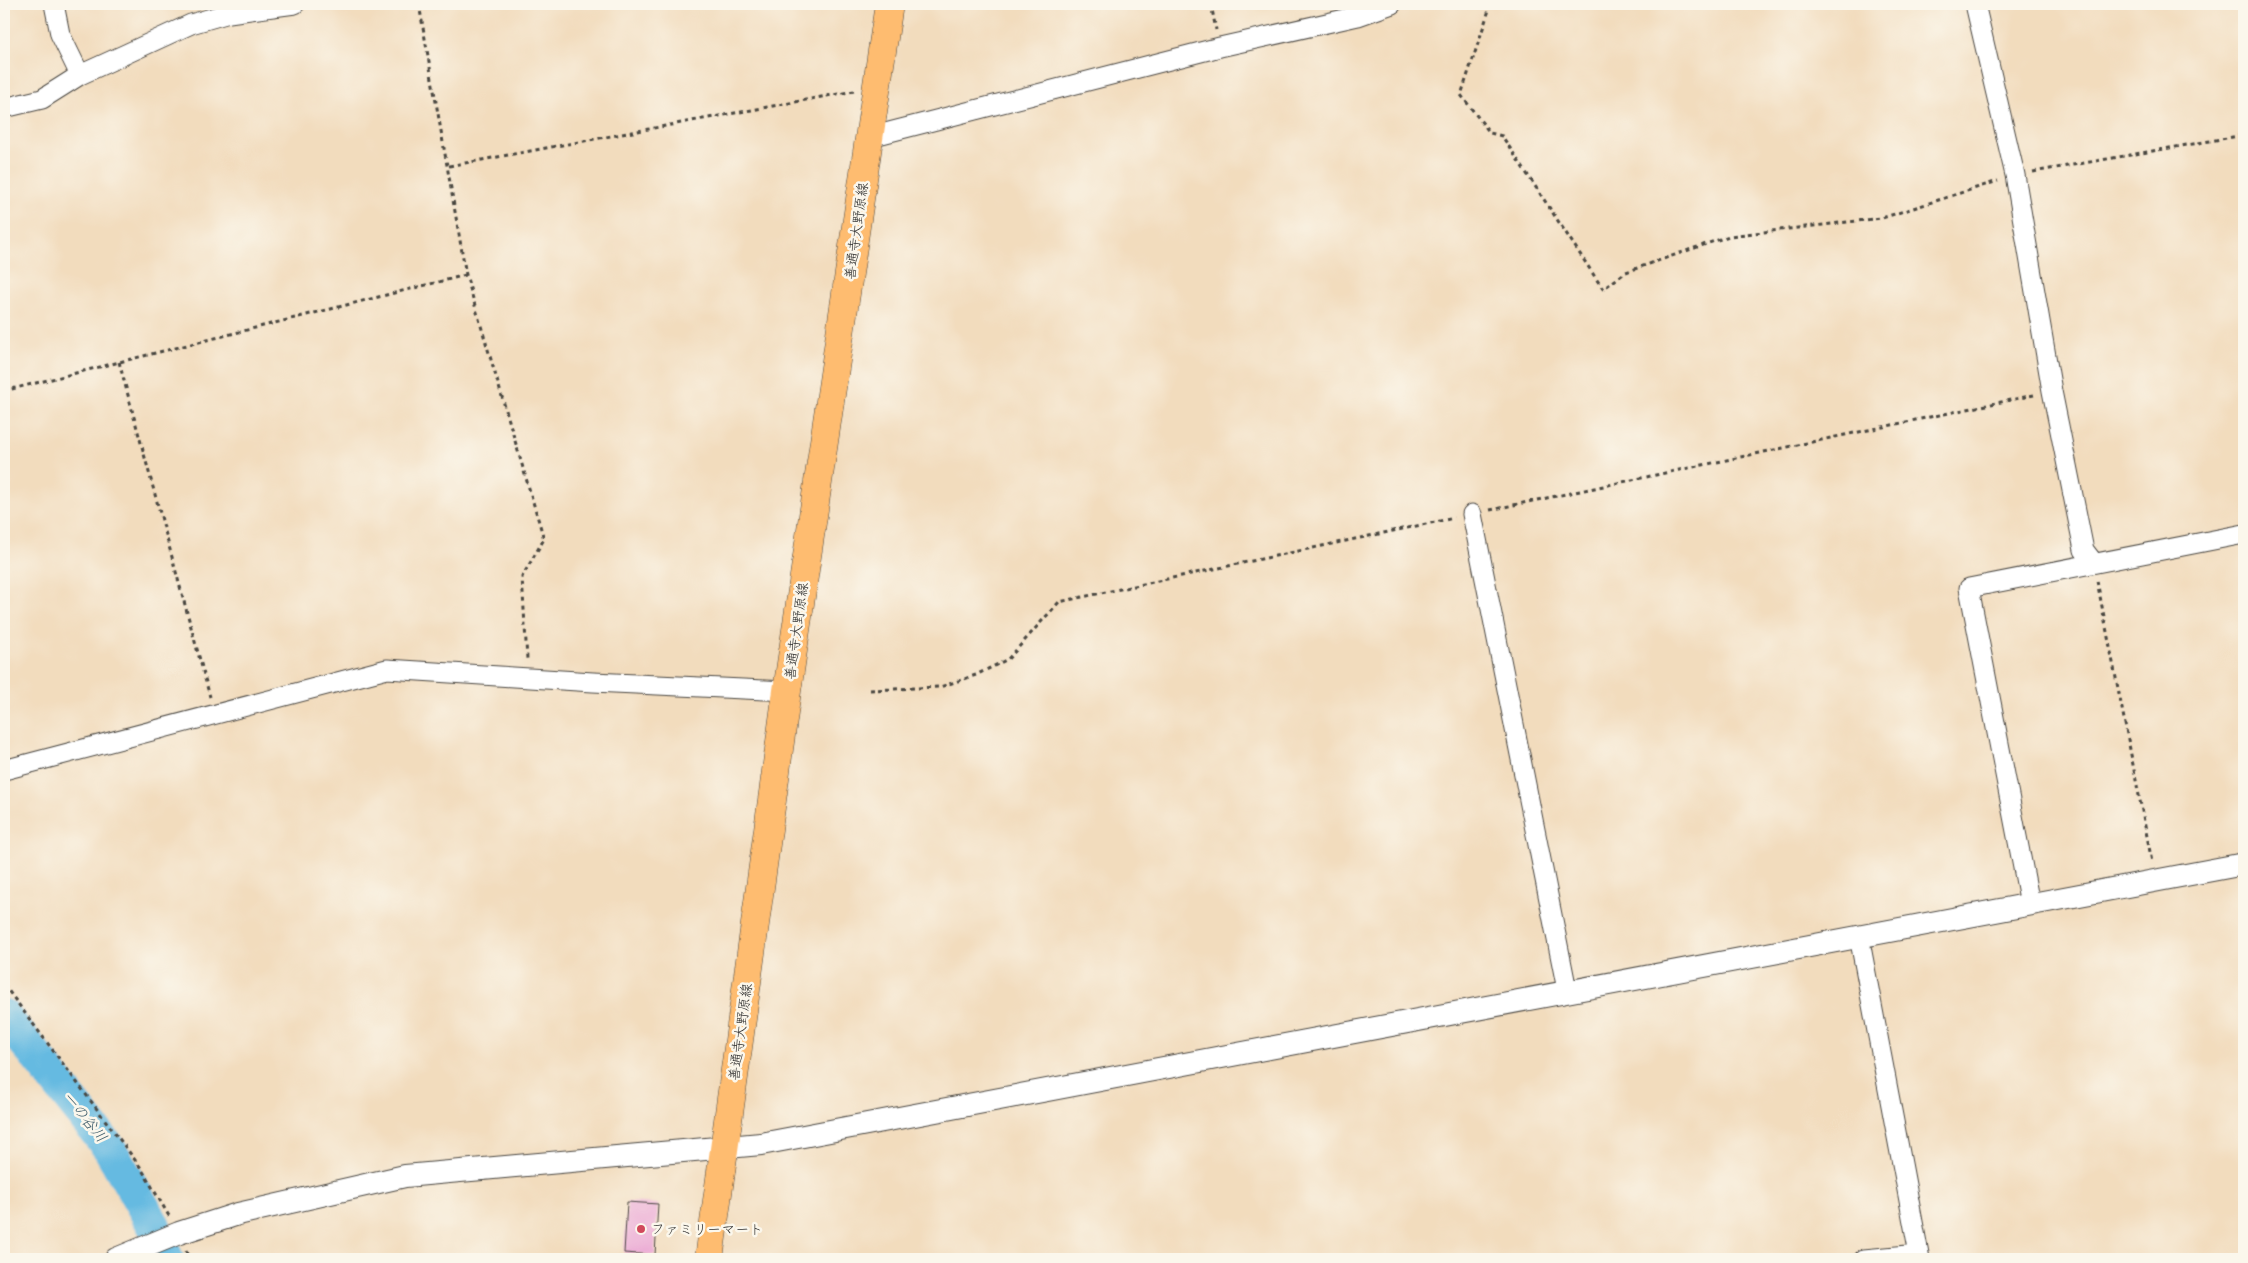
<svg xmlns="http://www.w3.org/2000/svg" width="2248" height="1263" font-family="Mali,'Klee One',sans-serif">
  <rect width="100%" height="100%" fill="#fbf7ec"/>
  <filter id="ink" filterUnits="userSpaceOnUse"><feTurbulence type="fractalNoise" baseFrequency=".02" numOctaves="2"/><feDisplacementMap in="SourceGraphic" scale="10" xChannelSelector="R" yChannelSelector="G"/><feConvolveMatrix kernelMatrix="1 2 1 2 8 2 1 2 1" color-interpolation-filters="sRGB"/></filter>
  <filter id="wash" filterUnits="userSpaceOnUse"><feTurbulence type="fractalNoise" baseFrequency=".0096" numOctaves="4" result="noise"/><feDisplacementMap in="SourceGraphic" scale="20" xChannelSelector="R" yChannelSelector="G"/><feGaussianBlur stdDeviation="1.12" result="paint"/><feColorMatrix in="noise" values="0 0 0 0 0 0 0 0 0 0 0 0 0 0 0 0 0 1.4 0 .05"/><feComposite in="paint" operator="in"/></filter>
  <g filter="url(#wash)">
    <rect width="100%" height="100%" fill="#f2dcbd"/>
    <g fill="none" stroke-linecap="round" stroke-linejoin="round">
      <path stroke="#65bae1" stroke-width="34" d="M4,1016L110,1149L154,1226
        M165,1254L167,1259"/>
    </g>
    <g id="blocks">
      <path fill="#eaa5d3" d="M627,1202L658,1204L655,1255L624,1253Z"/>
    </g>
  </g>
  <g filter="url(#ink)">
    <use href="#blocks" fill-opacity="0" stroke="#494641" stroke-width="1"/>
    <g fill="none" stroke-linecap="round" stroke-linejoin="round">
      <defs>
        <path id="minor" d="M54,4L60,34L80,75
          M1975,4L2015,175L2052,391L2084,550L2094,563
          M4,108L42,99L80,75L191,24L229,13L295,4
          M870,137L1220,47L1358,16L1392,4
          M1472,514L1567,990
          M4,770L387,669L593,682L787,691
          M2030,904L1969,588L2244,534
          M1859,936L1920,1259
          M1864,1259L1919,1254"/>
        <path id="tertiary" d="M116,1259L179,1233L238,1214L405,1176L761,1144L2244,864"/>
        <path id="primary" d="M709,1259L787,691L889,4"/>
      </defs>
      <use href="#minor" stroke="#494641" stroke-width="21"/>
      <use href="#tertiary" stroke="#494641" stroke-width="24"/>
      <use href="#primary" stroke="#494641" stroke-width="29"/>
      <path stroke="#494641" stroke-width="3" stroke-dasharray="4 4" stroke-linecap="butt" d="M419,4L466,275L544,539L522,577L527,659
        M1211,4L1216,30
        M1491,4L1461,95L1490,133L1502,136L1603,289L1626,272L1729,236L1882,218L1998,181
        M449,166L854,91
        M2033,172L2244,135
        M119,362L210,697
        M4,391L466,275
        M1490,510L2034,395
        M2097,581L2152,862
        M870,690L940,687L976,675L1008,659L1059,602L1454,518
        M4,985L141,1168L169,1216
        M186,1251L189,1259"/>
      <use href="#minor" stroke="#fff" stroke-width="19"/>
      <use href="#tertiary" stroke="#fff" stroke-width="22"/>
      <use href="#primary" stroke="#febc70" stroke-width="28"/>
    </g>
  </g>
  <circle fill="#d1495b" stroke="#fbf7ec" stroke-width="2" cx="641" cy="1229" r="5"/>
  <g text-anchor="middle" stroke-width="5" stroke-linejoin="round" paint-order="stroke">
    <g font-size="14" fill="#2b2b2b" stroke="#fbf7ec">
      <text transform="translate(856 231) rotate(-82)" y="5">善通寺大野原線</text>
      <text transform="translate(796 631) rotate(-82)" y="5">善通寺大野原線</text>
      <text transform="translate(740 1032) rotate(-82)" y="5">善通寺大野原線</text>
    </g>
    <g font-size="14" fill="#2b2b2b" stroke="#fbf7ec" text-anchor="start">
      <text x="651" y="1234">ファミリーマート</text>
    </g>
    <g font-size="15" font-style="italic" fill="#3f5d6b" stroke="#fbf7ec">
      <text transform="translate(85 1117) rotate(51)" y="5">一の谷川</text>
    </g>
  </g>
  <rect width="2248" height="1263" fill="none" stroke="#fbf7ec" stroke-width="20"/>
</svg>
